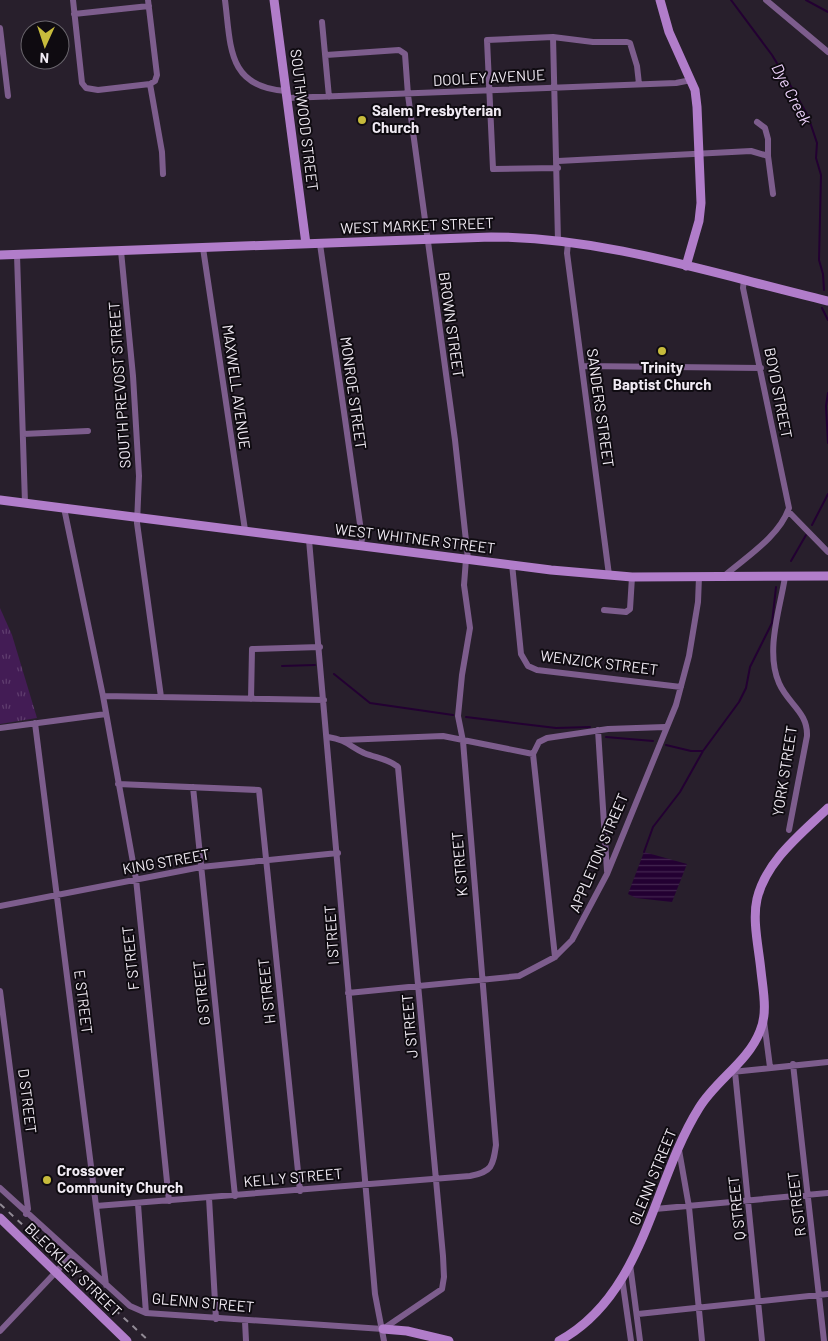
<svg xmlns="http://www.w3.org/2000/svg" width="828" height="1341" font-family="Barlow,sans-serif">
  <defs>
    <pattern id="grass-tufts" width="24" height="20" patternUnits="userSpaceOnUse" patternTransform="scale(1.25)"><rect width="24" height="20" fill="#431c55"/><path d="M3 7l-1-3M5 7V3M7 7l1-3M15 17l-1-3M17 17v-4M19 17l1-3" fill="none" stroke="#5f3d6e"/></pattern>
    <pattern id="water-rules" width="6" height="5" patternUnits="userSpaceOnUse" patternTransform="scale(1.25)"><rect width="6" height="5" fill="#230032"/><path d="M0 2.5h6" fill="none" stroke="#432550"/></pattern>
  </defs>
  <rect width="100%" height="100%" fill="#281f2c"/>
  <path fill="url(#grass-tufts)" d="M0,608L12,635L37,718L0,724Z"/>
  <path fill="url(#water-rules)" d="M644,852L687,864L672,902L636,898L628,894Z"/>
  <g fill="none" stroke-linecap="round" stroke-linejoin="round">
    <path stroke="#230032" stroke-width="2" d="M731,0L772,55L795,93L808,116L817,143L816,158L821,175L819,260L823,274L824,290
      M806,0L828,12
      M822,308L828,320
      M828,393L826,406L828,443
      M812,525L828,494
      M791,561L806,535
      M282,666L315,665
      M334,674L370,703L453,715
      M466,717L556,728L590,727
      M606,737L653,741
      M666,745L691,751H703
      M644,852L653,827L680,792L703,751L739,702L746,688L750,667L772,623L776,587"/>
    <path stroke="#7d5d8d" stroke-width="6" d="M73,0L82,83L86,88L98,90L150,84
      M148,0L157,75L155,81L150,84
      M225,0C231,47 227,87 286,91
      M766,0L828,52
      M74,14L149,6
      M322,22L329,97
      M0,28L8,96
      M553,37L558,241
      M326,55L399,50L405,54L408,95L455,440L468,559
      M150,84L162,152L163,174
      M287,98L676,83L691,80
      M757,122L765,128L768,139V156L773,194
      M558,161L751,151L768,156
      M558,168L493,169L487,40L553,37L593,42H627L630,43L637,66L639,84
      M568,243L567,253L609,575
      M320,244L362,538L361,546
      M203,248L245,530
      M121,251L133,376L139,476L137,523L161,697
      M17,255L25,503
      M582,366L761,368
      M23,434L88,431
      M64,508L103,696L136,879L169,1201
      M788,511L828,552
      M309,540L375,1294L384,1341
      M512,564L521,654L528,666L537,670L681,687
      M723,577C746,557 779,537 789,508L743,288L744,280
      M785,577C780,609 765,651 779,683C788,704 808,712 807,736L789,830
      M604,610L626,612L630,609L632,577
      M103,696L324,700
      M251,699L252,649L320,647
      M35,723L106,1285
      M0,728L106,714
      M598,730L607,871
      M328,737C347,740 349,746 364,753C376,758 389,759 398,767L443,1256L444,1277L442,1289L383,1329
      M343,740L443,736L533,754L539,742L547,738L608,729L665,727
      M533,754L555,957
      M118,784L259,790L300,1191
      M193,787L235,1196
      M0,906L201,867L338,853
      M0,991L28,1209L26,1214
      M348,993L519,976L555,957L572,940L607,874L676,705L689,656L698,602L699,577
      M764,1021L770,1067
      M793,1064L824,1341
      M732,1072L828,1062
      M735,1072L762,1341
      M679,1150L689,1207L702,1341
      M0,1188L130,1306L146,1313L383,1329
      M209,1198L216,1319
      M138,1204L146,1313
      M96,1206L470,1176C492,1172 493,1166 496,1145L463,741L458,716L462,675L470,628L464,585L466,559
      M655,1209L828,1193
      M630,1264L640,1341
      M622,1278L631,1341
      M638,1314L828,1294
      M245,1321L246,1341
      M0,1331L72,1255"/>
    <path stroke="#b17dca" stroke-width="9" d="M274,0L306,244
      M660,0L669,32L695,90L697,107L701,203L699,221L686,266
      M0,255L491,237C605,237 718,275 828,301
      M0,500L551,570L632,577L828,576
      M0,1218L127,1341
      M383,1329L407,1331L449,1341
      M559,1341C645,1294 652,1183 699,1108C716,1080 748,1062 760,1031C768,1013 763,990 761,971C759,949 752,921 757,899C766,861 801,834 828,808"/>
    <path stroke="#928b96" stroke-width="2" stroke-dasharray="6 6" stroke-linecap="butt" d="M0,1204L149,1341"/>
  </g>
  <g fill="#c7bb3c" stroke="#0f0b11" stroke-width="2">
    <circle cx="362" cy="120" r="5"/>
    <circle cx="662" cy="351" r="5"/>
    <circle cx="47" cy="1180" r="5"/>
  </g>
  <g text-anchor="middle" stroke-width="4" stroke-linejoin="round" paint-order="stroke">
    <g font-size="15" fill="#f1ebf4" stroke="#0f0b11">
      <text transform="translate(489 78) rotate(-3)" y="5">DOOLEY AVENUE</text>
      <text transform="translate(304 120) rotate(83)" y="5">SOUTHWOOD STREET</text>
      <text transform="translate(417 226) rotate(-2)" y="5">WEST MARKET STREET</text>
      <text transform="translate(451 325) rotate(82)" y="5">BROWN STREET</text>
      <text transform="translate(120 385) rotate(-94)" y="5">SOUTH PREVOST STREET</text>
      <text transform="translate(236 387) rotate(82)" y="5">MAXWELL AVENUE</text>
      <text transform="translate(353 393) rotate(82)" y="5">MONROE STREET</text>
      <text transform="translate(778 393) rotate(79)" y="5">BOYD STREET</text>
      <text transform="translate(600 408) rotate(82)" y="5">SANDERS STREET</text>
      <text transform="translate(415 539) rotate(7)" y="5">WEST WHITNER STREET</text>
      <text transform="translate(599 663) rotate(7)" y="5">WENZICK STREET</text>
      <text transform="translate(785 771) rotate(-81)" y="5">YORK STREET</text>
      <text transform="translate(599 853) rotate(-67)" y="5">APPLETON STREET</text>
      <text transform="translate(166 862) rotate(-10)" y="5">KING STREET</text>
      <text transform="translate(460 864) rotate(-95)" y="5">K STREET</text>
      <text transform="translate(332 935) rotate(-94)" y="5">I STREET</text>
      <text transform="translate(131 958) rotate(-96)" y="5">F STREET</text>
      <text transform="translate(267 991) rotate(-96)" y="5">H STREET</text>
      <text transform="translate(202 993) rotate(-96)" y="5">G STREET</text>
      <text transform="translate(83 1002) rotate(83)" y="5">E STREET</text>
      <text transform="translate(410 1026) rotate(-95)" y="5">J STREET</text>
      <text transform="translate(27 1101) rotate(83)" y="5">D STREET</text>
      <text transform="translate(653 1177) rotate(-68)" y="5">GLENN STREET</text>
      <text transform="translate(293 1178) rotate(-5)" y="5">KELLY STREET</text>
      <text transform="translate(797 1204) rotate(-97)" y="5">R STREET</text>
      <text transform="translate(737 1208) rotate(-96)" y="5">Q STREET</text>
      <text transform="translate(73 1270) rotate(44)" y="5">BLECKLEY STREET</text>
      <text transform="translate(203 1303) rotate(5)" y="5">GLENN STREET</text>
    </g>
    <g font-size="15" font-weight="bold" fill="#f1ebf4" stroke="#0f0b11" text-anchor="start">
      <text x="372" y="116">Salem Presbyterian<tspan x="372" dy="17">Church</tspan></text>
      <text x="662" y="373" text-anchor="middle">Trinity<tspan x="662" dy="17">Baptist Church</tspan></text>
      <text x="57" y="1176">Crossover<tspan x="57" dy="17">Community Church</tspan></text>
    </g>
    <g font-size="16" font-style="italic" fill="#eed3fc" stroke="#0f0b11">
      <text transform="translate(792 94) rotate(62)" y="6">Dye Creek</text>
    </g>
  </g>
  <g transform="translate(45 45) rotate(183)"><circle r="24" fill="#0f0b11" stroke="#69656c"/>
  <path d="M0-4L9 19L0 12L-9 19Z" fill="#c7bb3c"/>
  <text y="-8" font-size="14" font-weight="bold" text-anchor="middle" fill="#f1ebf4">N</text>
  </g>
</svg>
